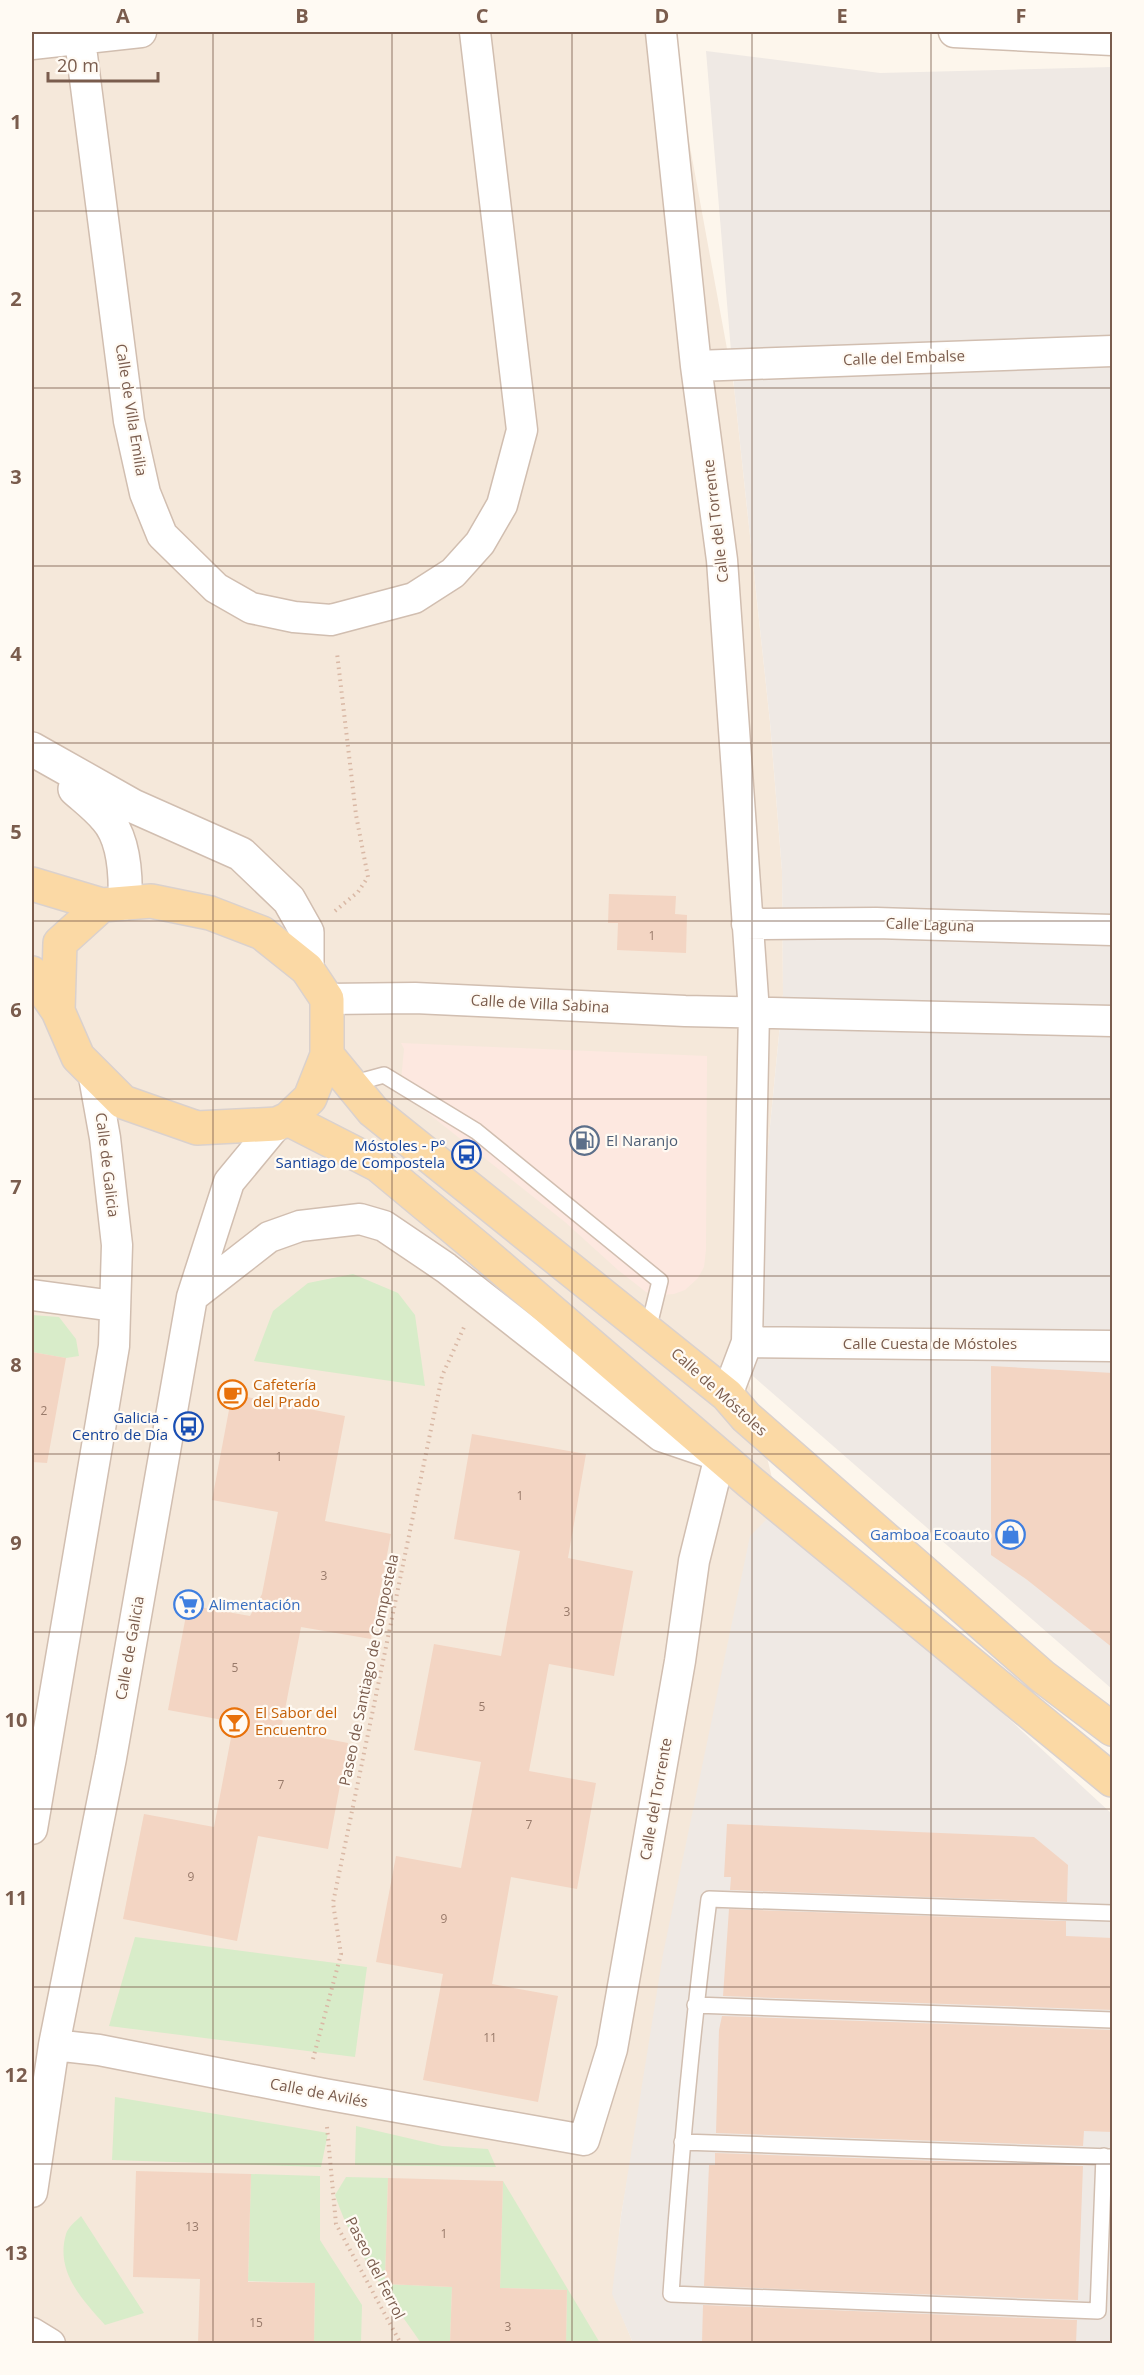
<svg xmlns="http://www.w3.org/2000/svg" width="1144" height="2375" font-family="'Open Sans',sans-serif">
  <rect width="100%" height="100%" fill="#fdf6ec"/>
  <path fill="#f5e8da" d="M32,32H669L734,387L770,722L782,871L783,994L746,1370L779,1507L638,2120L621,2216L613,2294L633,2343L32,2344Z"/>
  <path fill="#fde8e0" d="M401,1043L707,1056L706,1250L704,1267L698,1278L685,1290L674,1294L660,1295L646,1292L618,1270L565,1222L400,1091L404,1049Z"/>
  <path fill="#efe9e4" d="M706,51L880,73L1112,67V1689L746,1370L783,994L782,871L770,722L734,387Z
    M779,1507L1112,1814V2343H633L612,2294L621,2216L663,1954L750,1536Z"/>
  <path fill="#d8ecc9" d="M353,1274L398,1293L415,1315L425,1386L254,1361L273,1311L308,1283Z
    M32,1315L59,1317L76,1339L79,1356L66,1358L32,1352Z
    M135,1937L367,1967L355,2057L109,2026Z
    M115,2097L328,2133L321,2167L112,2160Z
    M356,2126L442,2146L488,2149L496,2167L355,2165Z
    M251,2174L320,2176V2240L362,2305L361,2343H314L315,2283L248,2281Z
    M346,2177L388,2178L385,2284L452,2287L450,2343H421C389,2297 352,2248 335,2195Z
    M503,2181L600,2343H566L567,2290L500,2288Z
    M81,2216L144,2313L105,2325C82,2299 55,2272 66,2234C68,2227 76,2221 81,2216Z"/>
  <path fill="#f3d5c3" d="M609,894L676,896L675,914L687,915L686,953L617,950L618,923H608Z
    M32,1352L66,1358L47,1463L32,1462Z
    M991,1366L1113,1373V1648L1026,1579L991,1555Z
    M232,1394L345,1416L325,1521L391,1534L371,1639L301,1627L281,1730L348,1743L328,1849L258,1836L237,1941L123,1919L144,1814L214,1827L234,1722L168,1710L188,1605L250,1616L262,1594L278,1512L212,1500Z
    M472,1434L586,1454L568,1558L633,1571L614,1676L549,1664L529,1771L596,1783L577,1889L511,1877L492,1984L558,1996L538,2102L423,2080L443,1974L376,1962L396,1856L461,1868L481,1762L414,1750L434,1644L501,1656L520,1551L454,1539Z
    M727,1824L1034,1837L1068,1865L1067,1902L730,1890L731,1877H724Z
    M729,1909L1066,1921V1936L1113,1938V2010L723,1996Z
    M722,2016L1113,2030V2132L1084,2131L1083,2146L716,2133L719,2030Z
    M715,2153L1083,2166L1078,2300L704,2286L709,2165H715Z
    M136,2171L251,2174L248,2282L315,2283L314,2343H198L200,2279L133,2277Z
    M388,2178L503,2181L500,2288L567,2290L566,2343H450L452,2287L385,2284Z
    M703,2305L1077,2320L1076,2343H702Z"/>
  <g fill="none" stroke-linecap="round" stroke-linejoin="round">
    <defs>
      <path id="service" d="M351,1084L384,1075L476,1131L660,1281L648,1330
        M695,2005L1112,2020
        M682,2142L1112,2157
        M1104,2156L1098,2311L671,2294C680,2162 692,2030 709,1899L1112,1913"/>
      <path id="minor" d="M79,32L129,421L145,493L162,535L216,588L251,608L294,617L331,620L414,598L453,573L480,543L502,505L522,430L475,32
        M661,32L696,366L722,560L754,1012L747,1342L727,1395
        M954,32L1112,40
        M32,44L141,32
        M696,366L1112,351
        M747,924L876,923L1112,930
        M327,999L415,998L685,1011L1112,1021
        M32,1295L114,1306
        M747,1342L1112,1346
        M32,1829L114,1346L117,1245L105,1138L93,1071
        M54,2045L99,2050L324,2094L584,2140L612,2049L680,1661L694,1561L720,1456L661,1436L446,1268L384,1226L360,1219L300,1226L269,1237L192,1297
        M32,2192L54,2045L111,1758L192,1297L229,1182L277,1124
        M32,2333L50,2344"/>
      <path id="tertiary" d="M32,749L133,806L241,854L289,900L307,932V969
        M75,789C85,798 97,807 106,818C125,839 126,877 125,903"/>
      <path id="primary" d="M32,884L102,905
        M151,901L210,913L262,933L307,969L327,999V1055L310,1098L288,1119L277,1124L197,1128L123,1102L78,1057L58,1011L60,943L102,905Z
        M32,973L58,1011
        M327,1055L373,1111L727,1395L746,1417L1042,1676L1112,1729
        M288,1119L378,1165L478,1248L750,1482L1112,1780"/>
    </defs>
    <use href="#service" stroke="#d1beb0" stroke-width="18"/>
    <use href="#minor" stroke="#d1beb0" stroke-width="33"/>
    <use href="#tertiary" stroke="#d1beb0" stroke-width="36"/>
    <use href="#primary" stroke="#dad1cd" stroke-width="36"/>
    <path stroke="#d9b8a5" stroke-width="4" stroke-dasharray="1.5 4.5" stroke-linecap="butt" d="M335,911L358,892L368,877L356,815L337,653
      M313,2059L341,1954L333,1903L442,1376L465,1325
      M327,2127L336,2224L401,2344"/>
    <use href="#service" stroke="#fff" stroke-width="15"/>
    <use href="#minor" stroke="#fff" stroke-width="30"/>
    <use href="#tertiary" stroke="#fff" stroke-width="33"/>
    <use href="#primary" stroke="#fbd9a5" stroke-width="33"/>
  </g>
  <path fill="none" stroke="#7a5c4d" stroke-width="1.5" stroke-opacity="0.55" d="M213,32V2344M392,32V2344M572,32V2344M752,32V2344M931,32V2344M32,211H1112M32,388H1112M32,566H1112M32,743H1112M32,921H1112M32,1099H1112M32,1276H1112M32,1454H1112M32,1632H1112M32,1809H1112M32,1987H1112M32,2164H1112"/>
  <defs>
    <symbol id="fuel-ring" viewBox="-11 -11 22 22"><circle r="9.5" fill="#fffaf3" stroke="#5c6f8a" stroke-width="1.5"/><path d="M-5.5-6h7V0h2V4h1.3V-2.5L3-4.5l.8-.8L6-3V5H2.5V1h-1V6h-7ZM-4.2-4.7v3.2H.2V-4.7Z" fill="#5c6f8a"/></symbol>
    <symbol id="bus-ring" viewBox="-11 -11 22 22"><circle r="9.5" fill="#fffaf3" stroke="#1a4fb4" stroke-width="1.5"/><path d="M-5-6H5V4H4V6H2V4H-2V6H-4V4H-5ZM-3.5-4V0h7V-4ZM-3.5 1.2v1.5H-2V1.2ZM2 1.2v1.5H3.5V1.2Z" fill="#1a4fb4"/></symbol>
    <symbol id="cafe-ring" viewBox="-11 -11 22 22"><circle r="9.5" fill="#fffaf3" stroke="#e8710a" stroke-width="1.5"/><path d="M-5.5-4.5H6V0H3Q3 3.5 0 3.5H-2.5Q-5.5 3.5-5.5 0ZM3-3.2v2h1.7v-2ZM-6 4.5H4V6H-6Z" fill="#e8710a"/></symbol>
    <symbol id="shop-ring" viewBox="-11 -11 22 22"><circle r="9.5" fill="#fffaf3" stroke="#3f7fe0" stroke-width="1.5"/><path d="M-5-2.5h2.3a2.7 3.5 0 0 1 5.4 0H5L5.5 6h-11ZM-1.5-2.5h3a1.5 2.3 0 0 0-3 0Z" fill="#3f7fe0"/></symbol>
    <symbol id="supermarket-ring" viewBox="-11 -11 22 22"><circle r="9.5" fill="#fffaf3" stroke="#3f7fe0" stroke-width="1.5"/><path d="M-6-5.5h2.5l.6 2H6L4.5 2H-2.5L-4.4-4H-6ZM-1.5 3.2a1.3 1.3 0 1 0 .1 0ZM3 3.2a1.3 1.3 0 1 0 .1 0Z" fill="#3f7fe0"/></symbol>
    <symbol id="bar-ring" viewBox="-11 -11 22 22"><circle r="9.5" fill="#fffaf3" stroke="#e8710a" stroke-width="1.5"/><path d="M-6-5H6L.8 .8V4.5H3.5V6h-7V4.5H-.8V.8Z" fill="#e8710a"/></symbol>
  </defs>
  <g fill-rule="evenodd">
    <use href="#fuel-ring" x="568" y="1124" width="33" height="33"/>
    <use href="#bus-ring" x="450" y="1138" width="33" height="33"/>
    <use href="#cafe-ring" x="216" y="1378" width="33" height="33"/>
    <use href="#bus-ring" x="172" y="1410" width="33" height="33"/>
    <use href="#shop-ring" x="994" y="1518" width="33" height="33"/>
    <use href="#supermarket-ring" x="172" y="1588" width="33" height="33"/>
    <use href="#bar-ring" x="218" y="1706" width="33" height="33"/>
  </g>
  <g text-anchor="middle" stroke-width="4.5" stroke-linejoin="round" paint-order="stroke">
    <g font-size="12" fill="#987a6a">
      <text x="652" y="940">1</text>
      <text x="44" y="1415">2</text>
      <text x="279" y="1461">1</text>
      <text x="520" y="1500">1</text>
      <text x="324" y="1580">3</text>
      <text x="567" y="1616">3</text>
      <text x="235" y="1672">5</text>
      <text x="482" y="1711">5</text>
      <text x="281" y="1789">7</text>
      <text x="529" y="1829">7</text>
      <text x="191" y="1881">9</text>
      <text x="444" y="1923">9</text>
      <text x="490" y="2042">11</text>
      <text x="192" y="2231">13</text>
      <text x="444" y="2238">1</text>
      <text x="256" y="2327">15</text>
      <text x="508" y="2331">3</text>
    </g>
    <g font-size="15" fill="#7a5c4d" stroke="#fffaf3">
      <text transform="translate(904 358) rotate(-2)" y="5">Calle del Embalse</text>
      <text transform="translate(131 410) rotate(81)" y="5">Calle de Villa Emilia</text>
      <text transform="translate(716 521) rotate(-97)" y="5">Calle del Torrente</text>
      <text transform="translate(930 925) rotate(2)" y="5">Calle Laguna</text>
      <text transform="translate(540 1004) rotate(3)" y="5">Calle de Villa Sabina</text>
      <text transform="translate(107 1165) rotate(83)" y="5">Calle de Galicia</text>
      <text x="930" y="1349">Calle Cuesta de Móstoles</text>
      <text transform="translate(719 1392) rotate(42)" y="5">Calle de Móstoles</text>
      <text transform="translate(130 1648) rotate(-80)" y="5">Calle de Galicia</text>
      <text transform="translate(369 1670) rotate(-78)" y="5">Paseo de Santiago de Compostela</text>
      <text transform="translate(656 1799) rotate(-80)" y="5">Calle del Torrente</text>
      <text transform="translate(319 2093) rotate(11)" y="5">Calle de Avilés</text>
      <text transform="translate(375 2268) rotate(63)" y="5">Paseo del Ferrol</text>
    </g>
    <g font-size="15" fill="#4e5e75" stroke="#fffaf3" text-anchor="start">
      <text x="606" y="1146">El Naranjo</text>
    </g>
    <g font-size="15" fill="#164399" stroke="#fffaf3" text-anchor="end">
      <text x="445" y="1151">Móstoles - Pº<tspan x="445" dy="17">Santiago de Compostela</tspan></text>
      <text x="168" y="1423">Galicia -<tspan x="168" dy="17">Centro de Día</tspan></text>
    </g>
    <g font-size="15" fill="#c56008" stroke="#fffaf3" text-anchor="start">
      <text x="253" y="1390">Cafetería<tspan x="253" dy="17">del Prado</tspan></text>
      <text x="255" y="1718">El Sabor del<tspan x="255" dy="17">Encuentro</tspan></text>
    </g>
    <g font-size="15" fill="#366cbe" stroke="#fffaf3" text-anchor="end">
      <text x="990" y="1540">Gamboa Ecoauto</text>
      <text x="209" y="1610" text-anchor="start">Alimentación</text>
    </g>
  </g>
  <rect width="1144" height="2375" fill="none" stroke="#fffaf3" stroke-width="66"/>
  <path d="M48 72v9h110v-9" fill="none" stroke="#7a5c4d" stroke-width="3"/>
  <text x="57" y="72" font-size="18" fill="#7a5c4d" stroke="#fffaf3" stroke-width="4.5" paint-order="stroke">20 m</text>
  <rect x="33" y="33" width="1078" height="2309" fill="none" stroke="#7a5c4d" stroke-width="2"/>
  <g font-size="20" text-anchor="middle" font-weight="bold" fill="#7a5c4d">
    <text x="123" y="23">A</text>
    <text x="302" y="23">B</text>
    <text x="482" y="23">C</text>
    <text x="662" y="23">D</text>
    <text x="842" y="23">E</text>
    <text x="1021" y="23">F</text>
    <text x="16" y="129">1</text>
    <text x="16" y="306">2</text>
    <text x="16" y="484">3</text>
    <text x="16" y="661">4</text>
    <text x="16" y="839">5</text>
    <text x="16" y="1017">6</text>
    <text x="16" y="1194">7</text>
    <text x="16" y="1372">8</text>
    <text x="16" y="1550">9</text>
    <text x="16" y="1727">10</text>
    <text x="16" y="1905">11</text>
    <text x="16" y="2082">12</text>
    <text x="16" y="2260">13</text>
  </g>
</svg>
